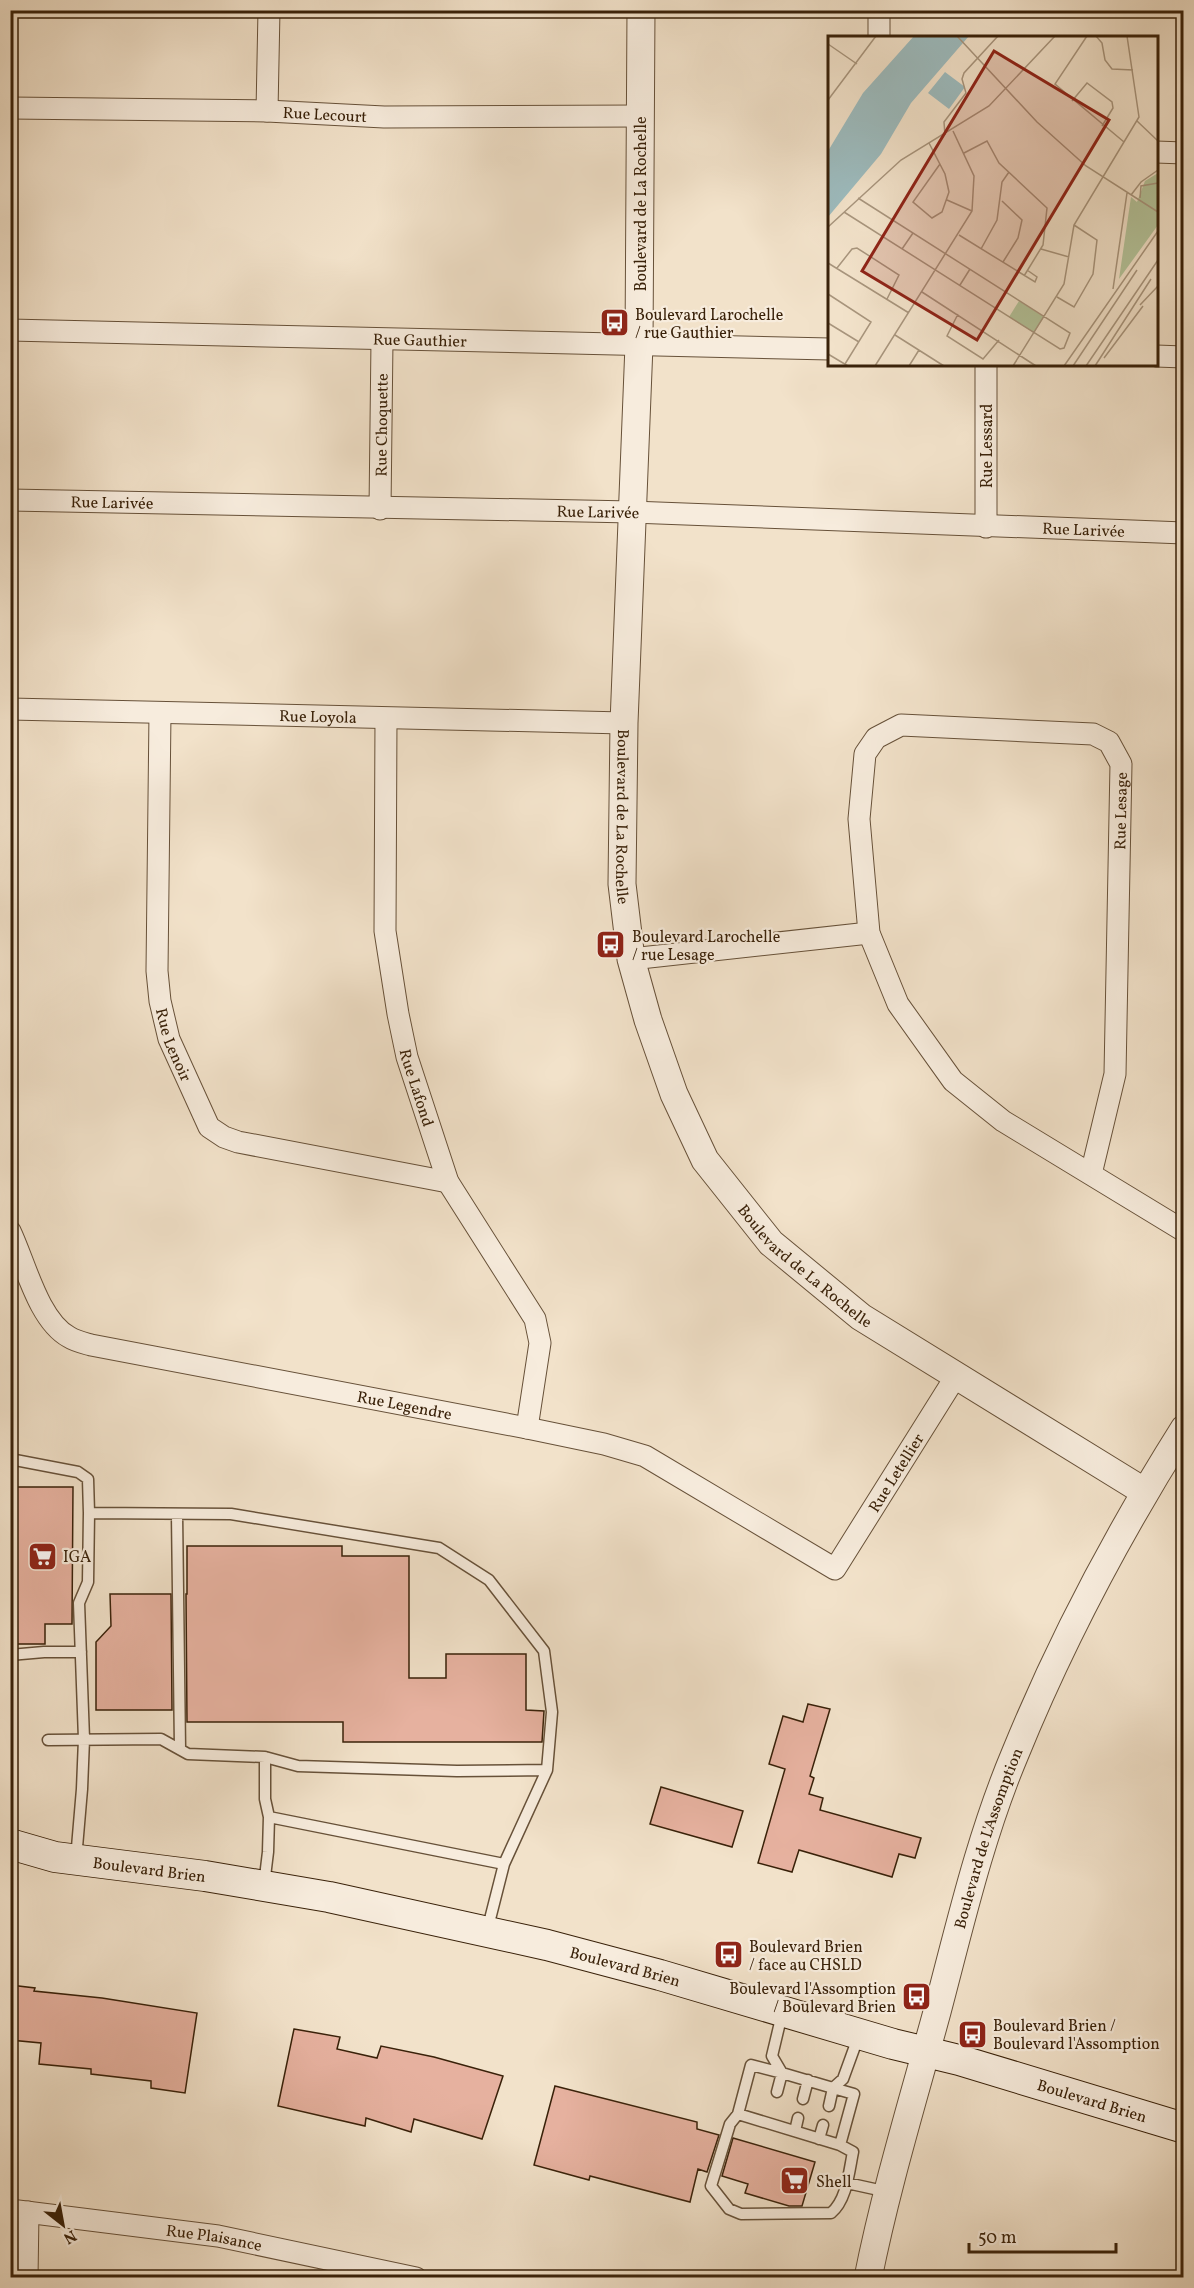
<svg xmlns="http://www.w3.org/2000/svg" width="1194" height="2288" font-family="Vollkorn,serif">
  <rect width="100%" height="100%" fill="#f2e2ca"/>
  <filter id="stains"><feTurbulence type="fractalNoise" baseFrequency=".00333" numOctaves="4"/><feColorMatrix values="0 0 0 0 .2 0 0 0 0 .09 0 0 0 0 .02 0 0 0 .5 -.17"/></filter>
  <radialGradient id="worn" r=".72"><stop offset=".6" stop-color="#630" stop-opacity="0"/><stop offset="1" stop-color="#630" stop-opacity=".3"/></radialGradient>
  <path fill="#e6b19f" stroke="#392109" stroke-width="1.5" d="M10,1487H73L72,1624H45V1644H10Z
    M187,1546H342V1556H409V1678H446V1654H526V1710L544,1711L542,1742H343V1722H187L186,1594H187Z
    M110,1594H171L172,1710H96V1642L111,1626Z
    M808,1704L830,1709L810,1776L814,1778L809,1794L823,1798L820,1810L921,1838L915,1858L899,1854L892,1877L799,1850L792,1872L758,1863L785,1769L769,1764L783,1716L803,1722Z
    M661,1787L743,1811L732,1847L650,1824Z
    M10,1985L35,1988L34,1991L102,1998L197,2013L185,2093L151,2088V2081L91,2074V2069L39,2064L41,2043L10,2040Z
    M294,2029L340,2037L337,2049L377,2058L381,2046L434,2057L503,2076L482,2139L414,2119L411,2132L366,2118L365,2126L278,2106Z
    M555,2086L697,2122V2129L719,2135L707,2172L698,2169L690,2202L590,2176L589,2180L534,2165Z
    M733,2138L815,2162L802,2206H789L745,2193L748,2184L722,2176Z"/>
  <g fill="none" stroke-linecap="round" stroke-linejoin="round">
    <defs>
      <path id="service" d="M10,1459L78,1472L88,1479L89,1513
        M177,1514L180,1748
        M10,1655L44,1652H81
        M48,1740L161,1739L188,1754L265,1757L298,1766L457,1771L547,1770L504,1864L487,1931
        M269,1817L504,1864
        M76,1859L82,1789L84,1739L79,1603L88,1582L89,1513L231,1514L439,1548L489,1580L544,1651L552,1712L547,1770
        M264,1885L268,1852L269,1817L265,1799V1757
        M782,2014L772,2056L782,2073L833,2088L843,2079L859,2035
        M777,2092L782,2073L751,2065L738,2114L840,2145L854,2094L833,2088L829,2106
        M803,2099L808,2080
        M738,2114L730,2124L711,2186L729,2209L741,2214L831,2213C847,2200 849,2171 853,2152L840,2145
        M795,2131L798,2118
        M819,2139L823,2125
        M847,2183L888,2192"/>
      <g id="minor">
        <path d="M879,38V10"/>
        <path id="s1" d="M10,108L267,111L384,117L641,116"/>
        <path d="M267,111L269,10"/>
        <path d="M1156,152L1184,153"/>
        <path id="s2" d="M10,330L830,349"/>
        <path d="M1156,356L1184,357"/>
        <path d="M986,364V527"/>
        <path id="s3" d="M10,500L632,512L1184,533"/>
        <path id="s4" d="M380,509L382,340"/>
        <path id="s5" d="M10,709L624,723"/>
        <path id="s6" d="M160,713L157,971L160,1001L169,1039L209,1127L224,1137L238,1142L448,1182"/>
        <path id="s7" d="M386,719L385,931L398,1014L407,1057L448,1182L535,1319L540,1343L527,1428"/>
        <path d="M631,959L869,933"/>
        <path id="s8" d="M1091,1174L1115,1074L1121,764L1109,742L1093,734L901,725L876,738L865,754L859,819L869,933L898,1004L953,1081L1003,1121L1184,1231"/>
        <path id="s9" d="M10,1231C25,1262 38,1320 69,1337C75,1341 84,1343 91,1345L527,1428L604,1444L645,1456L835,1569L956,1376"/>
        <path id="s10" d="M10,2210L218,2236L416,2278"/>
        <path d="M27,2278L28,2212"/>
      </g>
      <g id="tertiary">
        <path id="s11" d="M641,10L639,345L624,723L622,884L631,959L648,1020L674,1094L705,1160L771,1243L861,1317L1145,1492"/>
        <path id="s12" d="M868,2278C886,2188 913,2100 937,2012C960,1925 980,1837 1015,1754C1061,1641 1119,1532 1184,1429"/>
      </g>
      <g id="secondary">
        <path id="s13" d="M10,1844L55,1857L205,1876L329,1897L547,1945L660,1975L893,2044L959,2060L1184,2128"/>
      </g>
    </defs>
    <use href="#service" stroke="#675139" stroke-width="13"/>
    <use href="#minor" stroke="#675139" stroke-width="23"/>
    <use href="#tertiary" stroke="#675139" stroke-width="29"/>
    <use href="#secondary" stroke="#392109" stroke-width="32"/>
    <use href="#service" stroke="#f7ecdd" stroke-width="10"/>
    <use href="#minor" stroke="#f7ecdd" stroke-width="21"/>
    <use href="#tertiary" stroke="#f7ecdd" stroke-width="27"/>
    <use href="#secondary" stroke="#f7ecdd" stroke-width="30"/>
  </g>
  <defs>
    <symbol id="bus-square" viewBox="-11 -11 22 22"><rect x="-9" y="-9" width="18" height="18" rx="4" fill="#8f2418" stroke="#f7ecdd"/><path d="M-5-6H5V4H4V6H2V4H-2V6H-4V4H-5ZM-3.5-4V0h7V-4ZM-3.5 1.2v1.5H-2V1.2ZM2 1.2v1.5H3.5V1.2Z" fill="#fff"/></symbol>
    <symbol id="supermarket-square" viewBox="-11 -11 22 22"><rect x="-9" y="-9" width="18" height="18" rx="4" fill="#8f2418" stroke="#f7ecdd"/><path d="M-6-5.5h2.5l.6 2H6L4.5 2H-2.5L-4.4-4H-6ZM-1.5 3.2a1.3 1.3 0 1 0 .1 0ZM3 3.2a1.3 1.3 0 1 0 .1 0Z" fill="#fff"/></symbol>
  </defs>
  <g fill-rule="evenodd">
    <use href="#bus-square" x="598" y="306" width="33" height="33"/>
    <use href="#bus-square" x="594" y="928" width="33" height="33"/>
    <use href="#supermarket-square" x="26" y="1540" width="33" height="33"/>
    <use href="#bus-square" x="712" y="1938" width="33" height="33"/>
    <use href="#bus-square" x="900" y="1980" width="33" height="33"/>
    <use href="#bus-square" x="956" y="2018" width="33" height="33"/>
    <use href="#supermarket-square" x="778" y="2164" width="33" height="33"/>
  </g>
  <g text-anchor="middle" stroke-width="4.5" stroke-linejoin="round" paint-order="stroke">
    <g font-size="16" fill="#392109" stroke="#f7ecdd">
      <text dy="6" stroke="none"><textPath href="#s1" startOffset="315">Rue Lecourt</textPath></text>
      <text transform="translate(640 204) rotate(-90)" y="6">Boulevard de La Rochelle</text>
      <text dy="6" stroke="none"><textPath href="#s2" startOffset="410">Rue Gauthier</textPath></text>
      <text dy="6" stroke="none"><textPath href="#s4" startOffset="84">Rue Choquette</textPath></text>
      <text transform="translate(986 446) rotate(-90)" y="6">Rue Lessard</text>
      <text dy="6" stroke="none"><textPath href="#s3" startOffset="102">Rue Larivée</textPath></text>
      <text dy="6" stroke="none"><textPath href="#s3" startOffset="588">Rue Larivée</textPath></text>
      <text dy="6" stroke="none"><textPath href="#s3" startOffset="1074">Rue Larivée</textPath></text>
      <text dy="6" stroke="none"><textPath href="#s5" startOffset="308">Rue Loyola</textPath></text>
      <text dy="6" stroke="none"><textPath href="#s8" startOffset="366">Rue Lesage</textPath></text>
      <text dy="6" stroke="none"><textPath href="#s11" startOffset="807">Boulevard de La Rochelle</textPath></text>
      <text dy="6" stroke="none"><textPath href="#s6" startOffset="334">Rue Lenoir</textPath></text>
      <text dy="6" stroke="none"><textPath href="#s7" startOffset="372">Rue Lafond</textPath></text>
      <text dy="6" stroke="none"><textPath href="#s11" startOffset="1311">Boulevard de La Rochelle</textPath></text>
      <text dy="6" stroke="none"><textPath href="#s9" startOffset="466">Rue Legendre</textPath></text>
      <text dy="6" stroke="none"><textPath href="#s9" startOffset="1047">Rue Letellier</textPath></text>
      <text dy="6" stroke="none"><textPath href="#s12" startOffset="456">Boulevard de L'Assomption</textPath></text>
      <text dy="6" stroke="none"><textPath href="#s13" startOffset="142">Boulevard Brien</textPath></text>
      <text dy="6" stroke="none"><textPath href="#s13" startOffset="628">Boulevard Brien</textPath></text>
      <text dy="6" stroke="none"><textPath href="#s13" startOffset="1114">Boulevard Brien</textPath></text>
      <text dy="6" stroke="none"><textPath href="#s10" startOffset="206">Rue Plaisance</textPath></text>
    </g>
    <g font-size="16" fill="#392109" stroke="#f7ecdd" text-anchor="start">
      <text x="635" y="320">Boulevard Larochelle<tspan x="635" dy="18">/ rue Gauthier</tspan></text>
      <text x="632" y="942">Boulevard Larochelle<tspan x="632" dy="18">/ rue Lesage</tspan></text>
      <text x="63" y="1562">IGA</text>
      <text x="749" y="1952">Boulevard Brien<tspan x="749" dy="18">/ face au CHSLD</tspan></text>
      <text x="896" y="1994" text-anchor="end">Boulevard l'Assomption<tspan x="896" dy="18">/ Boulevard Brien</tspan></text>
      <text x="993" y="2031">Boulevard Brien /<tspan x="993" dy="18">Boulevard l'Assomption</tspan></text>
      <text x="816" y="2187">Shell</text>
    </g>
  </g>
  <g transform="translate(828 36)">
    <rect width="330" height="330" fill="#f2e2ca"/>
    <path d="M330,137V189L291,243L303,161L309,166L317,145ZM191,265L216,281L206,297L181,281Z" fill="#b4c49b"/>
    <path d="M86,0H141L83,67L53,118L0,181V115L35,57ZM117,36L137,51L121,73L100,57Z" fill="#9dbcbf"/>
    <path fill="none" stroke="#a8957d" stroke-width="1.5" d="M129,0L209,86L258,130L330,176M259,0L227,48L296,106M268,0L274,7L277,24L284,33L305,34M0,8L29,28M0,64L48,0M244,65L259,47L284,66L285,72L274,90M309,85L330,105M117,99L116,86L138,57L134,43L136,37L170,0M101,107L117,138L121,156L114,176L104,182L85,166L112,128M136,117L159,105L171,127L219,172L215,209L196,240M303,159L313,146L330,134M312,162L313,150L330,147M119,164L144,175M174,165L194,184L190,202L175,226M16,176L232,313L236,312L242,297L30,162M0,191L73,124L161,70L227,0M131,199L207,246L209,241L199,234M74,213L85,197M153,213L169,184L174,146L181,136M213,213L241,221M0,227L81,277M9,232L24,213L29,212L71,239L59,263M132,249L142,233M285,253L299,157M94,256L208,330M0,258L43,286L17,328M229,261L246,271L265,238L269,204L246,189M312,269L330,250M130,278L119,300L155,323L171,304M0,287L31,306M67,299L116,330M0,318L20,330M276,322L315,270M47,330L144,175L146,140L125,95M81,330L91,314M185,330L236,248L246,189L311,81L299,0M236,330L330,195M245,330L309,234M258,330L330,224M267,330L323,243"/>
    <path fill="#8f2418" fill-opacity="0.15" stroke="#8f2418" stroke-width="3" d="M166,15L281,84L149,304L34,235Z"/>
    <rect width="330" height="330" fill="none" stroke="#392109" stroke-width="3"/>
  </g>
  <rect width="1194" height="2288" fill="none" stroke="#f2e2ca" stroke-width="36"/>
  <rect x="12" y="12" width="1170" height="2264" fill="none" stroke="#392109" stroke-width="3"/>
  <rect x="18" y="18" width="1158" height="2252" fill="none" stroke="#392109" stroke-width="1.5"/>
  <g transform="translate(63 2225) rotate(149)" stroke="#f7ecdd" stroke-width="4.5" paint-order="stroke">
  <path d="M0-4.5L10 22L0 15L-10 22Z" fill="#392109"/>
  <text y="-9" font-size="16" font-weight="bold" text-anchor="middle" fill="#392109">N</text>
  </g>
  <path d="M969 2243v9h147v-9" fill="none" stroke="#392109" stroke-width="3"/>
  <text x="978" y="2243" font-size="18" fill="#392109" stroke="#f7ecdd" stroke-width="4.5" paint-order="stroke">50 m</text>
  <rect width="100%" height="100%" filter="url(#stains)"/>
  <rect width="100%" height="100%" fill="url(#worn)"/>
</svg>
